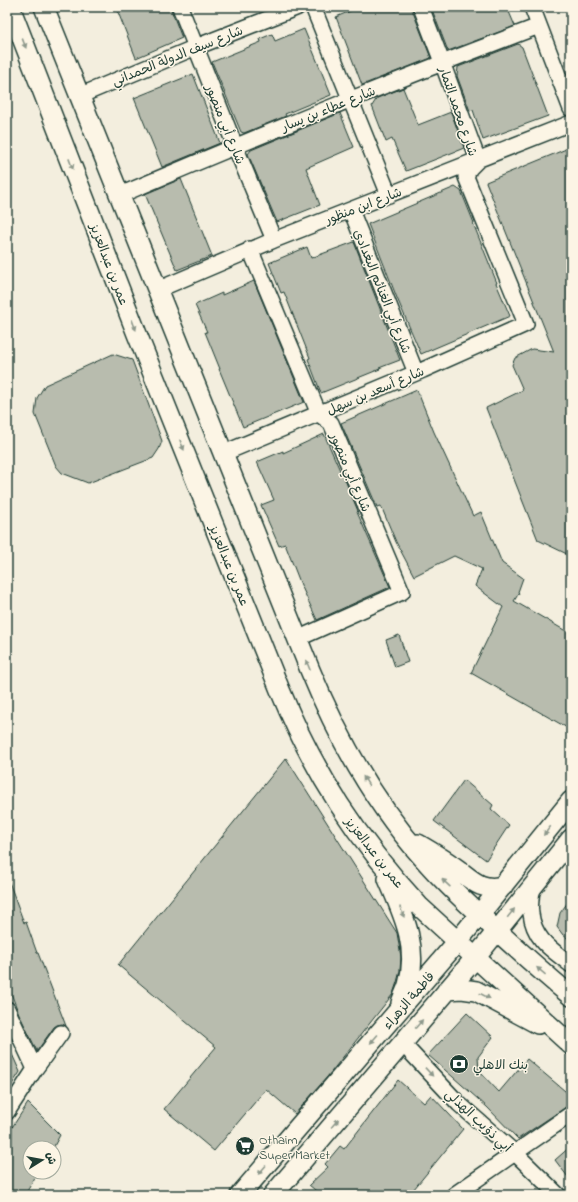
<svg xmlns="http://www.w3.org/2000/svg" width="578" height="1202" font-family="'Indie Flower','Playpen Sans Arabic',sans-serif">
  <rect width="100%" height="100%" fill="#f3eede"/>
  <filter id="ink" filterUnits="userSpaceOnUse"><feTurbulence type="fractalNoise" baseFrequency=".025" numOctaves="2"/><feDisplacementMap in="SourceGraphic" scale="8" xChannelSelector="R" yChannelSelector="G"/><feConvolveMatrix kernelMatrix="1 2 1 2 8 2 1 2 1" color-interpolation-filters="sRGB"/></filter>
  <g filter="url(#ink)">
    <path fill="#b8bcae" stroke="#1f3d34" d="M116,7H170L182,38L136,58Z
      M360,7H411L431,58L362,85L336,17Z
      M431,7H507L515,26L448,51Z
      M304,29L331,95L285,114L286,116L244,133L241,132L212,62L261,42L260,39L272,34L275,41Z
      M518,44L522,47L548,116L483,140L473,110L470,111L457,76L458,67Z
      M193,74L220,143L162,167L134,98Z
      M403,88L418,125L451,112L464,148L406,171L392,139L386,142L372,106L377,98Z
      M340,113L354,147L306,168L320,205L277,222L248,154L251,150Z
      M571,147V556L538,540L486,408L523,390L512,365L515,358L532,349L554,352L486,182Z
      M181,179L212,256L177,270L145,194Z
      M455,187L461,191L474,223H473L497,283H496L510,316L421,354L397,298L368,224Z
      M354,242L400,360L379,368L380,369L321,393L308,359L310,358L284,292L281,293L269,263L307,247L311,258Z
      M254,281L304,402L243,427L219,369H220L205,332H207L195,305L222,293V295Z
      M113,354L132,360L162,441L159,449L153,458L88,483L62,473L56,466L35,414L37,398L45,385Z
      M417,390L434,432L473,516L481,512L502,563L523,578L518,592L519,593L514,601L571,634V730L471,673L503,607L475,586L482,569L454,556L414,576L396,542L381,506L377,507L341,423Z
      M324,434L342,475H343L358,511L357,512L390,587L317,620L301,585L285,544L279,546L261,505L274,500L257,462L283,451V453Z
      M399,635L408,662L395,667L386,640Z
      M286,758L397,933L401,957L400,971L397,982L393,994L328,1076L295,1114L266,1089L214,1151L164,1109L216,1047L118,965Z
      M464,780L493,805L491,809L509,825L486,860L434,821Z
      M7,879H8L24,923L26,922L37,953H38L66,1026L62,1024L57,1025L54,1027L37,1051L19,1014L7,983Z
      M571,898V941L563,935L557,927L560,913Z
      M467,1013L493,1037L478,1057L479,1071L499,1092L527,1059L571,1096V1105L566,1107L518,1139L487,1107L428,1055Z
      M7,1043L20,1072L7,1092Z
      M398,1080L424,1103L431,1095L463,1129L409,1195H321L309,1185L328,1167L325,1164L340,1146L344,1149Z
      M28,1103L60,1135L53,1148H30V1172H38L25,1195H7V1135Z
      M571,1146V1181L555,1160Z"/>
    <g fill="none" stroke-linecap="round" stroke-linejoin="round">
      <defs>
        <path id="minor" d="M180,7L235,146L274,240
          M313,7L389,195
          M532,7L571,109
          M79,96L196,47L298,7
          M120,195C258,136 398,79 539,26
          M351,210L416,373
          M250,249L319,414L331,423L402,592L297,639
          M157,290L274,240L571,123
          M224,453L423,370L526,324L466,177L469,169L478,160L442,62L421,7
          M534,884C528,903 529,924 542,940C550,950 562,957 571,965
          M7,1009L35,1069
          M402,1043L459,1104L515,1153L558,1195
          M7,1112L35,1069L61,1033
          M454,1195L571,1114"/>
        <path id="major" d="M10,7L137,334L280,690C315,775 357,839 419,906L571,1045
          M44,7L310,670C338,738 374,803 423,858C442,880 462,899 483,918C512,945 541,971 571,996
          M418,844C430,851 442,858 453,866C471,878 479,892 503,886
          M388,879C403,914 419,946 408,985C406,991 403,997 401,1003
          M447,990L462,989L476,991L538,1024
          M240,1195L458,941L571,801
          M273,1195L476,957L571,839"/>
      </defs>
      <use href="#minor" stroke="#1f3d34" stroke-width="18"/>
      <use href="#major" stroke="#1f3d34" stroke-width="22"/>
      <use href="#minor" stroke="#fcf5e5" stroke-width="15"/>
      <use href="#major" stroke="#fcf5e5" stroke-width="19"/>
    </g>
    <defs><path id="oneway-solid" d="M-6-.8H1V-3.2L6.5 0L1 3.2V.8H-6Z"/></defs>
    <g fill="#8e998c">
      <use href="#oneway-solid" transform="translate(24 43) rotate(69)"/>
      <use href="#oneway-solid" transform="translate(71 164) rotate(69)"/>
      <use href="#oneway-solid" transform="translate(134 325) rotate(69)"/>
      <use href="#oneway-solid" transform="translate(182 445) rotate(68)"/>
      <use href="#oneway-solid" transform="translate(308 665) rotate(-112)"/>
      <use href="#oneway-solid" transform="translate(366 781) rotate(-122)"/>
      <use href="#oneway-solid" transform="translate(547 831) rotate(128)"/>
      <use href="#oneway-solid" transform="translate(446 883) rotate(-137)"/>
      <use href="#oneway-solid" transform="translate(402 912) rotate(68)"/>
      <use href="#oneway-solid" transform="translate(511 913) rotate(-51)"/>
      <use href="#oneway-solid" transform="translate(541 971) rotate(-140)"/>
      <use href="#oneway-solid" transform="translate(485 996) rotate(27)"/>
      <use href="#oneway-solid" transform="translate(419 1024) rotate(-50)"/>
      <use href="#oneway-solid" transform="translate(374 1039) rotate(131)"/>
      <use href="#oneway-solid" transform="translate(429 1072) rotate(47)"/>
      <use href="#oneway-solid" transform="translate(335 1123) rotate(-50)"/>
      <use href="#oneway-solid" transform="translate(262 1170) rotate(131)"/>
    </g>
  </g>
  <defs>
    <symbol id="bank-disc" viewBox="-11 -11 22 22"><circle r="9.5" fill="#1f3d34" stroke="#fcf5e5"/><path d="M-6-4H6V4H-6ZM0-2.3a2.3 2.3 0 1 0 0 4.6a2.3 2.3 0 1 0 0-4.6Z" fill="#fff"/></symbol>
    <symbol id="supermarket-disc" viewBox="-11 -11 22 22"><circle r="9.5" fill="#1f3d34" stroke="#fcf5e5"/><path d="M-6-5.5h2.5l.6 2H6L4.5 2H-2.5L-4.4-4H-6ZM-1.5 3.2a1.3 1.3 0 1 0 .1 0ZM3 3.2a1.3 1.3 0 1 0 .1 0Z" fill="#fff"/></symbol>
  </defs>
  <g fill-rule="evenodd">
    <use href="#bank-disc" x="448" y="1053" width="22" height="22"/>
    <use href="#supermarket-disc" x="234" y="1135" width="22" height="22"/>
  </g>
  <g text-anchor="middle" stroke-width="3" stroke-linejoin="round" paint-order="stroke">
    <g font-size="13" fill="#1f3d34" stroke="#fcf5e5">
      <text transform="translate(177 55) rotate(-22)" y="5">شارع سيف الدولة الحمداني</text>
      <text transform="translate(328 108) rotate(-22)" y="5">شارع عطاء بن يسار</text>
      <text transform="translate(459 111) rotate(71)" y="5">شارع محمد التمار</text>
      <text transform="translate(226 124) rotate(68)" y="5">شارع أبي منصور</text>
      <text transform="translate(363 205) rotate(-21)" y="5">شارع ابن منظور</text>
      <text transform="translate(110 264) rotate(69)" y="5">عمر بن عبدالعزيز</text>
      <text transform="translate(383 291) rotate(68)" y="5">شارع أبي الغنائم البغدادي</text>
      <text transform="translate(375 390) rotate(-23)" y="5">شارع أسعد بن سهل</text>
      <text transform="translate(351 472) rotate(67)" y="5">شارع أبي منصور</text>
      <text transform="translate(230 565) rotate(68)" y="5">عمر بن عبدالعزيز</text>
      <text transform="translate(375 852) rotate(52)" y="5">عمر بن عبدالعزيز</text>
      <text transform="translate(408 1000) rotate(-49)" y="5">فاطمة الزهراء</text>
      <text transform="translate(479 1120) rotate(43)" y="5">أبي ذؤيب الهذلي</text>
    </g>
    <g font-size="13" fill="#1f3d34" stroke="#fcf5e5" text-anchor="start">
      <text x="473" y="1069">بنك الاهلي</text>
      <text x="259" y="1144">Othaim<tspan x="259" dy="15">Super Market</tspan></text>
    </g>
  </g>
  <rect width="578" height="1202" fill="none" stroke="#fcf5e5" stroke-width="24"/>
  <rect x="12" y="12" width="554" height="1178" fill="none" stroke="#1f3d34" stroke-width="1.5" filter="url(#ink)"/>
  <g transform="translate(42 1160) rotate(79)"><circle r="19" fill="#fcf5e5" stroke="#a4ab9e"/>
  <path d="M0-3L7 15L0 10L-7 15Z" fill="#1f3d34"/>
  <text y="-6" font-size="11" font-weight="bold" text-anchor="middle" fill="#1f3d34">ش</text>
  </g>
</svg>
